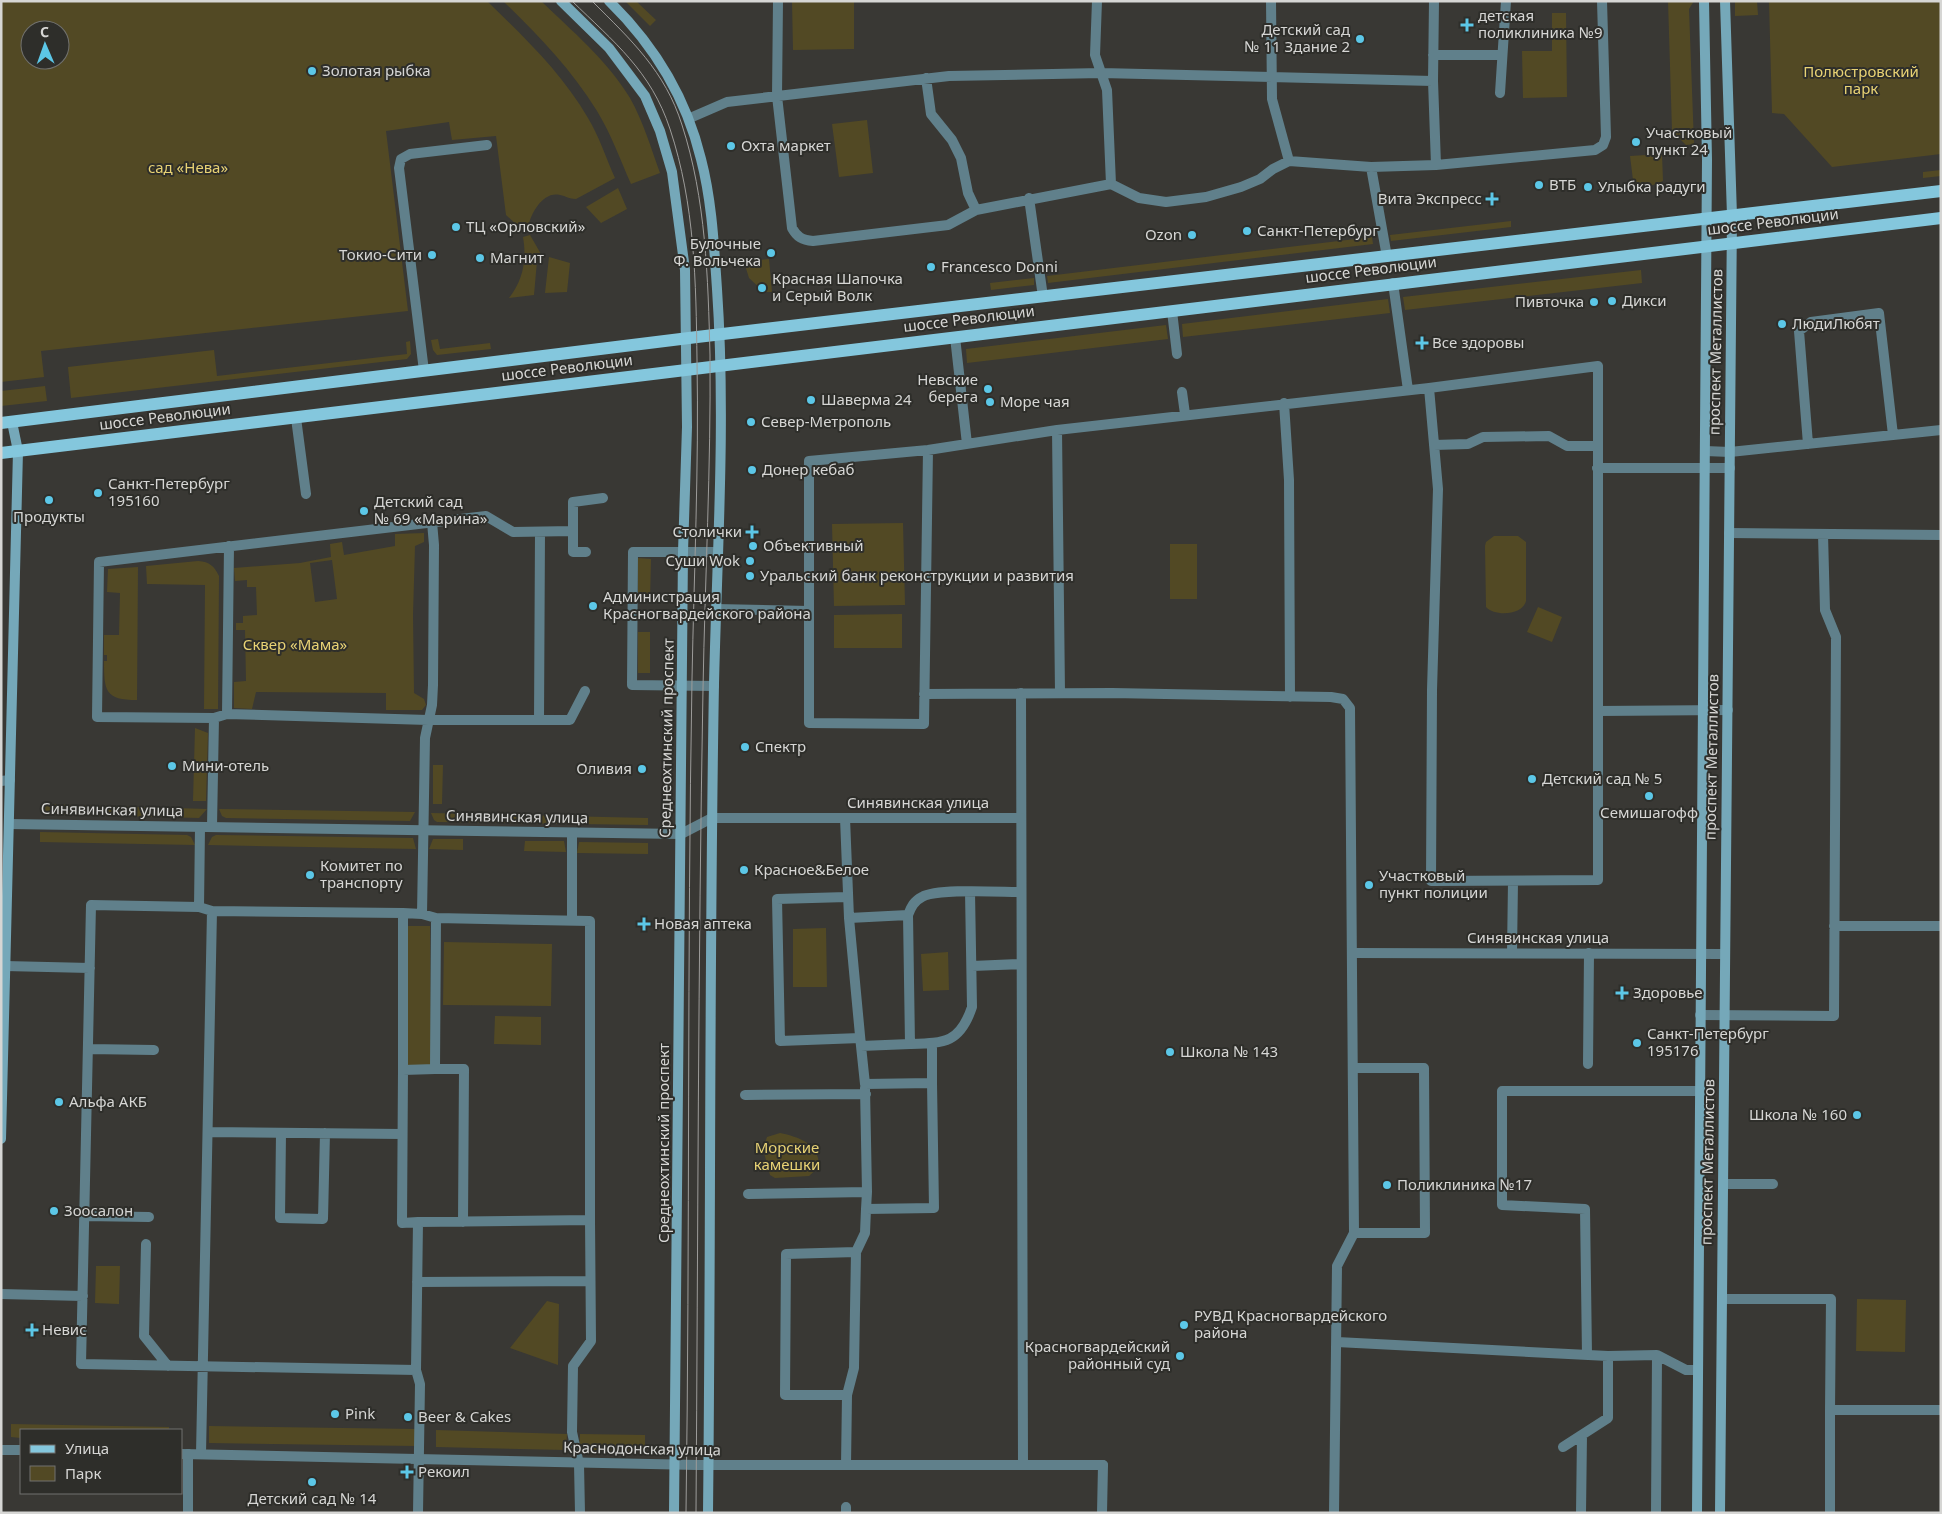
<svg xmlns="http://www.w3.org/2000/svg" width="1942" height="1514" font-family="'Noto Sans',sans-serif">
  <rect width="100%" height="100%" fill="#393834"/>
  <path fill="#524924" fill-rule="evenodd" d="M1,1H487C524,37 562,73 588,118C599,136 606,158 615,178L576,199C569,199 566,196 560,195C543,191 531,213 528,227L521,229L506,215L496,136L452,140L449,122L386,131L408,311L41,351L44,377L1,382ZM30,30H60V60H30Z
    M503,1H541C572,31 607,60 630,98C643,121 651,148 660,173L631,184C620,159 611,134 597,111C571,69 538,35 503,1Z
    M625,1H636L656,20L650,26Z
    M792,1H854V49L793,50Z
    M1668,1H1694L1689,9L1694,144L1686,145L1672,131Z
    M1735,1H1757L1758,15L1735,16Z
    M1769,1H1941V154L1832,167L1784,114L1772,113Z
    M1552,13H1566L1567,97L1523,98L1522,51H1552Z
    M867,120L873,173L839,177L832,124Z
    M1662,154L1663,181L1653,185L1634,188L1630,156Z
    M1941,170V176L1923,178V172Z
    M618,188L627,209L601,223L586,207Z
    M1511,221V227L1391,241L1390,235Z
    M530,235L541,254L537,261L534,295L509,298C523,280 527,260 523,237Z
    M1372,237L1373,244L1048,283L1047,276Z
    M549,257L570,263L567,292L545,293Z
    M769,259L772,292H764L749,278L744,262Z
    M1641,270L1642,283L1405,310L1403,297Z
    M1034,278V285L991,290L990,283Z
    M1388,299L1390,313L1183,337L1182,324Z
    M1166,325L1168,339L967,363L966,349Z
    M438,339L440,349L490,343L491,349L437,355L433,350L431,340Z
    M410,341L411,354L407,359L71,398L68,367L214,350L217,376L407,354L406,342Z
    M45,386L47,401L1,406V391Z
    M903,523L905,605L834,606L832,524Z
    M424,533V542L415,546L413,615L414,693L424,699L426,705L422,710H386V693L256,692L252,709L234,708V682L246,681L245,630H236V623H243V616L257,615L256,587H247V580L235,581L234,568L300,563L331,557L330,544L342,542L344,555L395,546V534ZM332,560L337,599L315,602L310,563Z
    M1494,536H1518L1526,542V601C1523,615 1495,617 1486,607L1485,546L1486,542Z
    M1170,544H1197V599H1170Z
    M638,558L651,559L650,600H638Z
    M198,561C210,562 214,566 219,576L218,709H204L205,585L147,584L146,566Z
    M138,567L137,700C105,700 104,691 104,661H107V655H104V635H119L120,593L107,592L108,569Z
    M1538,607L1562,617L1552,642L1527,632Z
    M902,614V648H834V615Z
    M638,632H650V673H638Z
    M195,728L208,733L206,801H193Z
    M433,765H443L442,804H433Z
    M42,804L207,809L199,818L42,814Z
    M219,809L415,812L410,821L226,818L222,816Z
    M431,813L648,818V825L437,822L434,820Z
    M40,832L187,835L191,837L195,845L40,842Z
    M216,835L413,838L416,849L208,845L212,837Z
    M433,839H463V850L429,849Z
    M525,841H564L566,852L524,851Z
    M579,842L648,843V854L577,853Z
    M407,926H430L431,1066H408Z
    M826,928L827,987H793V929Z
    M444,942L552,944L551,1006L443,1005Z
    M948,952L949,990L923,991L921,954Z
    M495,1016L541,1017V1045L494,1044Z
    M780,1133C799,1137 820,1144 819,1167L809,1176L775,1178L770,1175L763,1149L767,1137Z
    M96,1266H120L119,1304L95,1303Z
    M1857,1299L1906,1300L1905,1352L1856,1351Z
    M547,1301L559,1304L558,1365L510,1348Z
    M11,1424L169,1427V1430H21V1438L11,1437Z
    M209,1426L416,1429V1446L209,1443Z
    M436,1430L567,1434L566,1450L436,1447Z
    M580,1434L645,1435V1452L579,1451Z"/>
  <g fill="none" stroke-linecap="round" stroke-linejoin="round">
    <path stroke="#60808b" stroke-width="10" d="M778,1L777,96L792,228C797,237 802,240 813,241L948,225L976,210L1111,184L1139,198L1166,202L1206,197L1241,187L1260,179L1273,169L1289,161L1371,167L1436,165L1595,150L1603,145L1606,137L1602,1
      M1097,1L1095,55L1107,90L1111,184
      M1271,1L1272,99L1289,161
      M1434,1L1433,81L1436,165
      M1433,55H1502
      M926,78L931,114L952,140L961,158L968,193L976,210
      M1500,93L1506,1
      M690,118L727,102L949,76L1101,73L1433,81
      M1371,167L1387,257
      M1029,198L1043,297
      M1393,283L1408,390
      M1172,311L1177,354
      M955,337L967,444
      M424,371L399,168L401,159L410,154L487,145
      M1182,392L1185,414
      M1284,403L1289,480L1290,697
      M296,418L306,494
      M1057,430L1060,693
      M1808,444L1799,331L1811,322L1879,313L1893,435
      M1434,445L1468,444L1483,437L1549,436L1567,446H1597
      M928,450L924,724L809,723V461L928,450L1057,430L1429,388L1598,366V880L1431,881L1432,690L1438,489L1429,388
      M1705,451L1730,452L1941,430
      M1597,468H1730
      M573,531L513,532L486,516L99,562L97,717L214,718L227,714L428,720H570L585,691
      M1729,533L1941,535
      M586,552H573V502L603,498
      M716,609L809,611
      M714,686L632,685L633,552H717
      M1021,693L1023,1465
      M924,694L1112,693L1331,697L1343,699L1350,708L1354,1233L1337,1266L1334,1513
      M1598,711L1728,710
      M227,714L229,546
      M539,720L540,532
      M1,781L10,780
      M845,818L849,918L908,915C911,907 914,901 922,897C937,888 1000,892 1021,892
      M200,827L199,907L212,911L403,913L422,914L436,918L590,921V1220
      M212,827L214,718
      M847,897L777,899L780,1041L860,1038
      M199,907L91,905L81,1364L416,1370
      M403,913V1070
      M422,914L425,738L432,705L433,685L434,545L432,522
      M849,918L861,1046L910,1044L908,915
      M572,920V833
      M1834,926H1941
      M1512,953L1513,881
      M5,966L90,968
      M972,966L1021,964
      M1700,1015L1834,1016L1836,637L1825,610L1823,534
      M910,1044C945,1043 960,1043 972,1007L970,892
      M88,1049L154,1050
      M1588,1064L1589,953
      M1353,1068H1424L1425,1233H1354
      M435,1069H464L463,1222
      M932,1083V1044
      M865,1088L867,1192
      M745,1095L866,1094
      M208,1132L402,1134
      M281,1133L280,1218L323,1219L325,1133
      M1723,1184H1773
      M748,1194L867,1192L866,1209L934,1208L932,1083L865,1084L861,1046
      M84,1216L149,1217
      M418,1222L590,1220L591,1341L573,1366L572,1432L579,1464L580,1513
      M146,1244L144,1336L168,1366
      M417,1282L590,1281
      M1,1294L83,1296
      M1722,1299H1831L1830,1410H1941
      M1337,1342L1608,1356L1657,1355L1686,1370H1698
      M1587,1355L1585,1209L1502,1205V1091H1700
      M847,1395H785L786,1254L856,1252
      M1563,1447L1608,1418V1356
      M201,1454L212,911
      M846,1465L847,1395L854,1368L856,1252L865,1233L866,1209
      M188,1513V1454
      M418,1513L420,1384L416,1370L418,1222L402,1223L403,1070L435,1069L436,918
      M846,1513V1507
      M1102,1513L1103,1465
      M1581,1513L1582,1435
      M1656,1513L1657,1355
      M1830,1513V1410"/>
    <path stroke="#60808b" stroke-width="10" d="M9,824L681,834L712,818H1021
      M1352,953L1725,954
      M1,1450H21
      M181,1454L697,1465H1103"/>
    <path stroke="#75a8b9" stroke-width="10" d="M561,1L609,48L645,96L660,131L672,172L685,270L687,427L683,552L674,1513
      M609,1C654,45 686,97 701,159C712,201 714,246 717,289C726,420 717,553 714,684C709,960 711,1237 708,1513
      M1,1139L18,451L12,422
      M1697,1513L1707,160L1704,1
      M1720,1513L1732,216L1725,1"/>
    <path stroke="#84c7dd" stroke-width="12" d="M1,423L697,337L1941,191
      M1,453L1941,218"/>
    <path stroke="#9d9c9a" stroke-width="1" d="M572,1C614,42 651,71 670,129C695,204 696,283 697,360C699,467 694,573 692,679C687,957 690,1235 686,1513
      M592,1C631,40 665,71 682,125C706,199 708,278 710,355C711,467 705,578 703,689C698,964 698,1238 696,1513"/>
  </g>
  <g fill="#5cc7e7" stroke="#2e2e2a" stroke-width="2">
    <path d="M1464.5 17.5h5v5h5v5h-5v5h-5v-5h-5v-5h5z"/>
    <circle cx="1360" cy="39" r="5"/>
    <circle cx="312" cy="71" r="5"/>
    <circle cx="1636" cy="142" r="5"/>
    <circle cx="731" cy="146" r="5"/>
    <circle cx="1539" cy="185" r="5"/>
    <circle cx="1588" cy="187" r="5"/>
    <path d="M1489.5 191.5h5v5h5v5h-5v5h-5v-5h-5v-5h5z"/>
    <circle cx="456" cy="227" r="5"/>
    <circle cx="1247" cy="231" r="5"/>
    <circle cx="1192" cy="235" r="5"/>
    <circle cx="771" cy="253" r="5"/>
    <circle cx="432" cy="255" r="5"/>
    <circle cx="480" cy="258" r="5"/>
    <circle cx="931" cy="267" r="5"/>
    <circle cx="762" cy="288" r="5"/>
    <circle cx="1612" cy="301" r="5"/>
    <circle cx="1594" cy="302" r="5"/>
    <circle cx="1782" cy="324" r="5"/>
    <path d="M1419.5 335.5h5v5h5v5h-5v5h-5v-5h-5v-5h5z"/>
    <circle cx="988" cy="389" r="5"/>
    <circle cx="811" cy="400" r="5"/>
    <circle cx="990" cy="402" r="5"/>
    <circle cx="751" cy="422" r="5"/>
    <circle cx="752" cy="470" r="5"/>
    <circle cx="98" cy="493" r="5"/>
    <circle cx="49" cy="500" r="5"/>
    <circle cx="364" cy="511" r="5"/>
    <path d="M749.5 524.5h5v5h5v5h-5v5h-5v-5h-5v-5h5z"/>
    <circle cx="753" cy="546" r="5"/>
    <circle cx="750" cy="561" r="5"/>
    <circle cx="750" cy="576" r="5"/>
    <circle cx="593" cy="606" r="5"/>
    <circle cx="745" cy="747" r="5"/>
    <circle cx="172" cy="766" r="5"/>
    <circle cx="642" cy="769" r="5"/>
    <circle cx="1532" cy="779" r="5"/>
    <circle cx="1649" cy="796" r="5"/>
    <circle cx="744" cy="870" r="5"/>
    <circle cx="310" cy="875" r="5"/>
    <circle cx="1369" cy="885" r="5"/>
    <path d="M641.5 916.5h5v5h5v5h-5v5h-5v-5h-5v-5h5z"/>
    <path d="M1619.5 985.5h5v5h5v5h-5v5h-5v-5h-5v-5h5z"/>
    <circle cx="1637" cy="1043" r="5"/>
    <circle cx="1170" cy="1052" r="5"/>
    <circle cx="59" cy="1102" r="5"/>
    <circle cx="1857" cy="1115" r="5"/>
    <circle cx="1387" cy="1185" r="5"/>
    <circle cx="54" cy="1211" r="5"/>
    <circle cx="1184" cy="1325" r="5"/>
    <path d="M29.5 1322.5h5v5h5v5h-5v5h-5v-5h-5v-5h5z"/>
    <circle cx="1180" cy="1356" r="5"/>
    <circle cx="335" cy="1414" r="5"/>
    <circle cx="408" cy="1417" r="5"/>
    <path d="M404.5 1464.5h5v5h5v5h-5v5h-5v-5h-5v-5h5z"/>
    <circle cx="312" cy="1482" r="5"/>
  </g>
  <g text-anchor="middle" stroke-width="4" stroke-linejoin="round" paint-order="stroke">
    <g font-size="15" fill="#d6d6d4" stroke="#2e2e2a" text-anchor="start">
      <text x="1478" y="21">детская<tspan x="1478" dy="17">поликлиника №9</tspan></text>
      <text x="1350" y="35" text-anchor="end">Детский сад<tspan x="1350" dy="17">№ 11 Здание 2</tspan></text>
      <text x="322" y="76">Золотая рыбка</text>
      <text x="1646" y="138">Участковый<tspan x="1646" dy="17">пункт 24</tspan></text>
      <text x="741" y="151">Охта маркет</text>
      <text x="1549" y="190">ВТБ</text>
      <text x="1598" y="192">Улыбка радуги</text>
      <text x="1482" y="204" text-anchor="end">Вита Экспресс</text>
      <text x="466" y="232">ТЦ «Орловский»</text>
      <text x="1257" y="236">Санкт-Петербург</text>
      <text x="1182" y="240" text-anchor="end">Ozon</text>
      <text x="761" y="249" text-anchor="end">Булочные<tspan x="761" dy="17">Ф. Вольчека</tspan></text>
      <text x="422" y="260" text-anchor="end">Токио-Сити</text>
      <text x="490" y="263">Магнит</text>
      <text x="941" y="272">Francesco Donni</text>
      <text x="772" y="284">Красная Шапочка<tspan x="772" dy="17">и Серый Волк</tspan></text>
      <text x="1622" y="306">Дикси</text>
      <text x="1584" y="307" text-anchor="end">Пивточка</text>
      <text x="1792" y="329">ЛюдиЛюбят</text>
      <text x="1432" y="348">Все здоровы</text>
      <text x="978" y="385" text-anchor="end">Невские<tspan x="978" dy="17">берега</tspan></text>
      <text x="821" y="405">Шаверма 24</text>
      <text x="1000" y="407">Море чая</text>
      <text x="761" y="427">Север-Метрополь</text>
      <text x="762" y="475">Донер кебаб</text>
      <text x="108" y="489">Санкт-Петербург<tspan x="108" dy="17">195160</tspan></text>
      <text x="374" y="507">Детский сад<tspan x="374" dy="17">№ 69 «Марина»</tspan></text>
      <text x="49" y="522" text-anchor="middle">Продукты</text>
      <text x="742" y="537" text-anchor="end">Столички</text>
      <text x="763" y="551">Объективный</text>
      <text x="740" y="566" text-anchor="end">Суши Wok</text>
      <text x="760" y="581">Уральский банк реконструкции и развития</text>
      <text x="603" y="602">Администрация<tspan x="603" dy="17">Красногвардейского района</tspan></text>
      <text x="755" y="752">Спектр</text>
      <text x="182" y="771">Мини-отель</text>
      <text x="632" y="774" text-anchor="end">Оливия</text>
      <text x="1542" y="784">Детский сад № 5</text>
      <text x="1649" y="818" text-anchor="middle">Семишагофф</text>
      <text x="320" y="871">Комитет по<tspan x="320" dy="17">транспорту</tspan></text>
      <text x="754" y="875">Красное&amp;Белое</text>
      <text x="1379" y="881">Участковый<tspan x="1379" dy="17">пункт полиции</tspan></text>
      <text x="654" y="929">Новая аптека</text>
      <text x="1633" y="998">Здоровье</text>
      <text x="1647" y="1039">Санкт-Петербург<tspan x="1647" dy="17">195176</tspan></text>
      <text x="1180" y="1057">Школа № 143</text>
      <text x="69" y="1107">Альфа АКБ</text>
      <text x="1847" y="1120" text-anchor="end">Школа № 160</text>
      <text x="1397" y="1190">Поликлиника №17</text>
      <text x="64" y="1216">Зоосалон</text>
      <text x="1194" y="1321">РУВД Красногвардейского<tspan x="1194" dy="17">района</tspan></text>
      <text x="42" y="1335">Невис</text>
      <text x="1170" y="1352" text-anchor="end">Красногвардейский<tspan x="1170" dy="17">районный суд</tspan></text>
      <text x="345" y="1419">Pink</text>
      <text x="418" y="1422">Beer &amp; Cakes</text>
      <text x="418" y="1477">Рекоил</text>
      <text x="312" y="1504" text-anchor="middle">Детский сад № 14</text>
    </g>
    <g font-size="15" fill="#e8d274" stroke="#2e2e2a">
      <text x="1861" y="77">Полюстровский<tspan x="1861" dy="17">парк</tspan></text>
      <text x="188" y="173">сад «Нева»</text>
      <text x="295" y="650">Сквер «Мама»</text>
      <text x="787" y="1153">Морские<tspan x="787" dy="17">камешки</tspan></text>
    </g>
    <g font-size="15" fill="#d6d6d4" stroke="#2e2e2a">
      <text transform="translate(1773 222) rotate(-7)" y="5">шоссе Революции</text>
      <text transform="translate(1371 270) rotate(-7)" y="5">шоссе Революции</text>
      <text transform="translate(969 319) rotate(-7)" y="5">шоссе Революции</text>
      <text transform="translate(1716 352) rotate(-89)" y="5">проспект Металлистов</text>
      <text transform="translate(567 368) rotate(-7)" y="5">шоссе Революции</text>
      <text transform="translate(165 417) rotate(-7)" y="5">шоссе Революции</text>
      <text transform="translate(667 738) rotate(-89)" y="5">Среднеохтинский проспект</text>
      <text transform="translate(1712 757) rotate(-89)" y="5">проспект Металлистов</text>
      <text x="918" y="808">Синявинская улица</text>
      <text transform="translate(112 810) rotate(1)" y="5">Синявинская улица</text>
      <text transform="translate(517 817) rotate(1)" y="5">Синявинская улица</text>
      <text x="1538" y="943">Синявинская улица</text>
      <text transform="translate(664 1143) rotate(-90)" y="5">Среднеохтинский проспект</text>
      <text transform="translate(1708 1162) rotate(-89)" y="5">проспект Металлистов</text>
      <text transform="translate(642 1449) rotate(1)" y="5">Краснодонская улица</text>
    </g>
  </g>
  <rect width="1942" height="1514" fill="none" stroke="#d6d6d4" stroke-width="5"/>
  <rect x="20" y="1429" width="162" height="65" fill="#2e2e2a" stroke="#71716e"/>
  <rect x="30" y="1445" width="25" height="8" fill="#84c7dd" stroke="#71716e"/>
  <text x="65" y="1454" font-size="15" fill="#d6d6d4">Улица</text>
  <rect x="30" y="1466" width="25" height="15" fill="#524924" stroke="#71716e"/>
  <text x="65" y="1479" font-size="15" fill="#d6d6d4">Парк</text>
  <g transform="translate(45 45) rotate(358)"><circle r="24" fill="#2e2e2a" stroke="#71716e"/>
  <path d="M0-4L9 19L0 12L-9 19Z" fill="#5cc7e7"/>
  <text y="-8" font-size="14" font-weight="bold" text-anchor="middle" fill="#d6d6d4">С</text>
  </g>
</svg>
